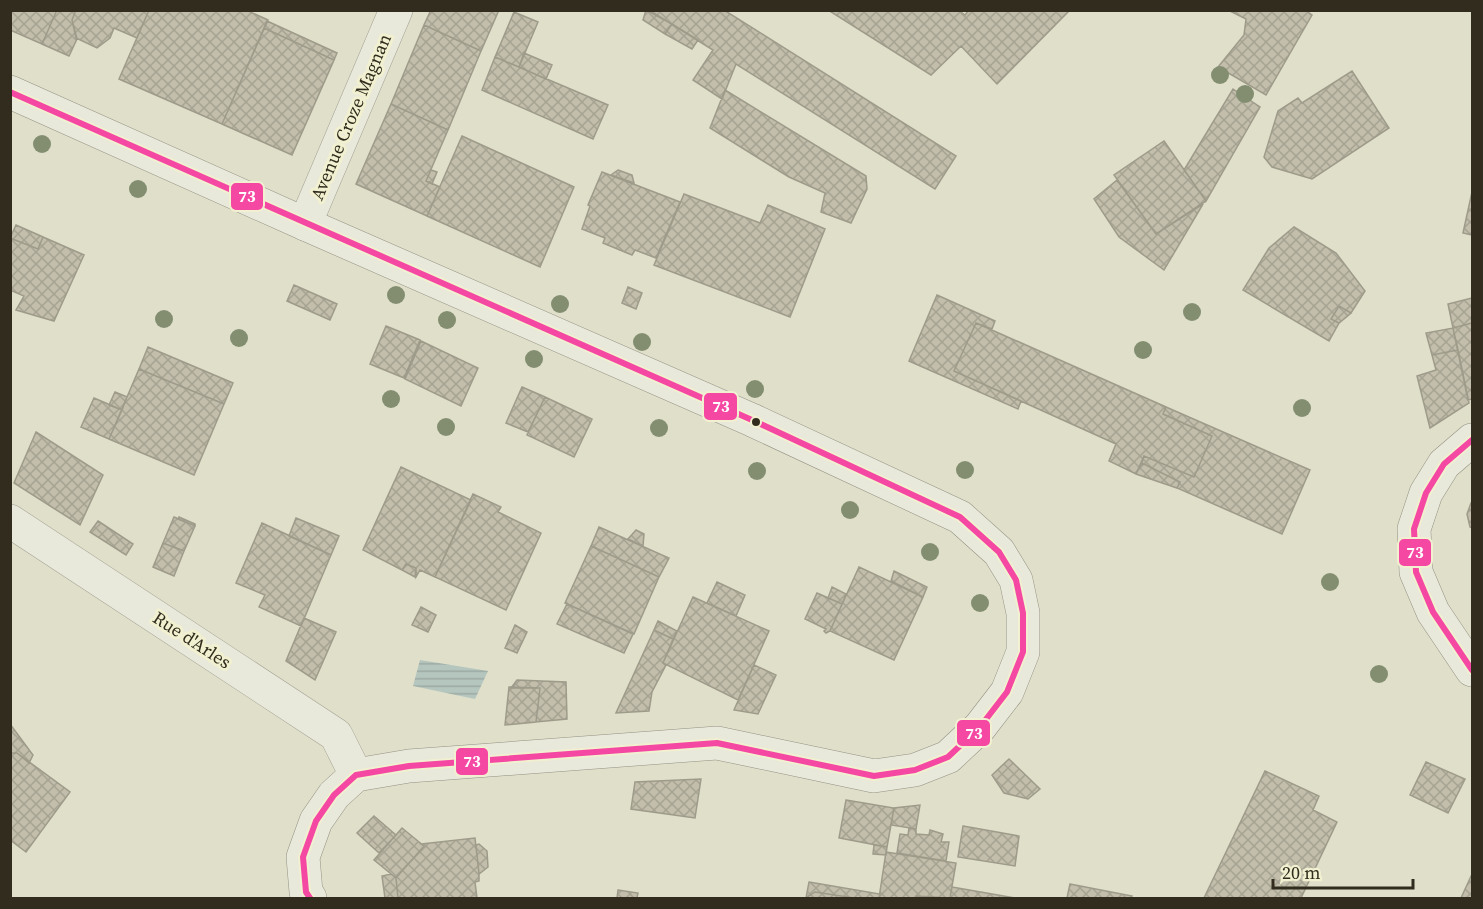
<svg xmlns="http://www.w3.org/2000/svg" width="1483" height="909" font-family="'Source Serif 4',serif">
  <defs>
    <pattern id="water-rules" width="6" height="5" patternUnits="userSpaceOnUse" patternTransform="scale(1.5)"><rect width="6" height="5" fill="#b5c6bf"/><path d="M0 2.5h6" fill="none" stroke="#9caaa4"/></pattern>
    <pattern id="building-cross-hatch" width="8" height="8" patternUnits="userSpaceOnUse" patternTransform="scale(1.5)"><rect width="8" height="8" fill="#c2beab"/><path d="M0 0l8 8M0 8l8-8" fill="none" stroke="#a7a393"/></pattern>
  </defs>
  <rect width="100%" height="100%" fill="#dfdfca"/>
  <path fill="url(#water-rules)" d="M420,660L488,671L475,699L413,686Z"/>
  <path fill="url(#building-cross-hatch)" stroke="#9e9b8a" stroke-width="1.5" d="M10,10H57L42,44L10,30Z
    M57,10H76L72,20L77,39L69,56L42,44Z
    M76,10H149L137,38L114,28L110,38L97,48L76,38L72,20Z
    M149,10H246L268,20L222,124L119,79Z
    M431,10H499L481,51L424,25Z
    M646,10L672,24L665,34L643,20Z
    M649,10H724L956,156L935,189L736,64L722,99L693,80L713,50Z
    M828,10H958L965,15L969,10H1070L997,84L961,46L931,75Z
    M1228,10H1305L1312,15L1266,95L1218,67L1244,35L1246,19Z
    M514,12L538,22L519,67L495,57Z
    M267,21L337,53L334,60L264,28Z
    M672,24L698,40L692,49L665,34Z
    M424,25L481,51L448,130L391,104Z
    M264,28L334,60L292,155L222,124Z
    M524,53L552,65L546,79L519,67Z
    M495,57L608,105L593,139L482,90Z
    M1352,71L1389,128L1312,179L1272,167L1264,157L1278,111L1298,98L1302,103Z
    M1233,89L1260,107L1206,201L1184,170Z
    M725,90L866,176L867,189L851,223L821,212L825,193L789,177L710,128Z
    M391,104L448,130L426,181L440,187L427,216L356,184Z
    M462,136L574,187L540,267L427,216Z
    M1164,141L1206,201L1156,234L1114,175Z
    M431,170L437,172L432,184L426,181Z
    M618,170L632,175L634,183L611,175Z
    M602,172L680,202L656,258L635,250L632,255L603,243L605,238L582,229L590,206L588,205Z
    M1117,180L1156,234L1203,204L1164,270L1119,237L1094,199Z
    M1472,192V235L1463,233Z
    M684,194L760,223L768,205L825,229L790,317L654,265Z
    M16,225L43,237L38,249L10,238Z
    M1294,227L1336,253L1365,291L1351,313L1339,306L1331,319L1339,323L1329,341L1243,290L1269,248Z
    M43,237L84,255L54,321L16,310L24,296L10,290V238L38,249Z
    M294,285L337,304L330,320L287,301Z
    M628,287L642,293L636,309L622,303Z
    M937,295L995,321L992,329L976,323L954,371L1021,401L1018,409L909,361Z
    M1472,298V323L1453,328L1448,304Z
    M1339,306L1351,313L1339,323L1331,319Z
    M976,323L1166,407L1163,414L1212,436L1194,477L1144,456L1136,474L1109,461L1116,444L954,371Z
    M1472,323V399L1468,400L1453,328Z
    M386,326L420,340L404,378L370,364Z
    M1453,328L1458,350L1432,355L1426,333Z
    M421,341L478,368L461,406L405,379Z
    M148,347L233,383L224,404L139,369Z
    M1458,350L1469,403L1430,428L1417,376L1436,370L1432,355Z
    M139,369L224,404L194,475L109,439Z
    M522,387L545,397L528,432L506,423Z
    M115,392L127,397L122,410L109,405Z
    M545,397L592,419L574,457L527,435Z
    M94,398L122,410L109,439L81,427Z
    M1166,407L1310,470L1282,534L1177,488L1180,482L1142,463L1144,456L1194,477L1212,436L1163,414Z
    M36,432L103,475L80,525L14,483Z
    M1142,463L1180,482L1177,488L1136,474Z
    M401,467L471,500L435,577L420,570L416,577V568L406,564L402,570L363,550Z
    M473,494L501,507L498,512L541,533L506,610L435,577Z
    M1471,503H1472V528L1470,527L1467,514Z
    M174,517L195,526L184,551L163,543Z
    M179,517L195,524V526L178,519Z
    M296,518L339,536L331,555L289,536Z
    M98,521L133,544L126,555L90,532Z
    M262,523L331,555L301,626L259,607L265,595L236,583Z
    M599,527L669,558L659,577L591,546Z
    M636,530L644,534L643,546L628,539Z
    M163,543L184,551L174,576L153,567Z
    M591,546L659,577L634,634L565,603Z
    M406,564L416,568L415,577L402,570Z
    M859,567L923,597L894,660L830,631Z
    M894,571L927,587L923,597L891,581Z
    M717,582L745,595L736,616L707,603Z
    M832,587L846,594L842,604L828,598Z
    M817,593L842,604L830,631L826,633L824,631L826,629L805,619Z
    M693,597L769,631L738,700L663,663Z
    M567,604L633,634L624,653L557,624Z
    M421,607L436,615L428,632L412,625Z
    M304,618L336,632L315,680L286,661Z
    M658,621L677,631L673,639L654,630Z
    M515,625L527,632L517,653L505,648Z
    M654,630L673,639L663,663L666,665L652,692L649,711L616,713Z
    M754,665L776,675L758,714L734,710Z
    M517,680L566,682L567,719L536,722L540,688H511Z
    M509,687L540,688L536,722L505,725Z
    M10,724L33,755L29,763L17,753H10Z
    M11,753H17L70,792L26,852L10,840Z
    M1009,759L1040,789L1028,799L1004,793L992,775Z
    M1426,762L1465,779L1448,813L1410,795Z
    M1265,771L1319,796L1313,810L1337,822L1301,898H1204Z
    M701,779L695,818L631,809L635,782Z
    M846,800L894,808L887,847L839,838Z
    M920,805L916,829L891,825L894,808Z
    M374,816L396,835L379,853L357,833Z
    M963,826L1019,836L1015,866L958,857Z
    M402,828L424,846L396,878L374,860Z
    M909,828L916,829V834L929,835L930,830L943,834L941,842H949L946,861L897,853L900,834L908,835Z
    M475,838L479,874V881L475,882L477,898H398L396,878L424,846L421,844Z
    M479,844L487,851L488,867L479,874L476,845Z
    M874,845L887,847L886,855L873,854Z
    M886,852L956,863L950,898L916,896L915,898H879Z
    M391,874L396,878L398,898H385L382,876Z
    M1472,874V898H1461Z
    M809,882L880,894L879,898H854L815,892L806,898Z
    M1070,884L1132,896L1131,898H1067Z
    M952,887L1015,898H950Z
    M618,890L638,893L637,898H617Z
    M815,892L854,898H806Z"/>
  <g fill="none" stroke-linecap="round" stroke-linejoin="round">
    <defs>
      <path id="street" d="M305,224L396,10
        M10,521L336,735L356,775"/>
      <path id="secondary" d="M10,92L305,224L752,420L960,517L999,552L1016,580L1023,613V652L1007,692L980,727L948,757L915,770L874,776L717,743L409,766L356,775L334,795L316,821L303,857L306,892L310,898
        M1472,440L1444,464L1426,493L1414,529L1416,572L1433,612L1472,670"/>
    </defs>
    <use href="#street" stroke="#a4a294" stroke-width="34"/>
    <use href="#secondary" stroke="#949283" stroke-width="34"/>
    <use href="#street" stroke="#e8e8db" stroke-width="33"/>
    <use href="#secondary" stroke="#e8e8db" stroke-width="33"/>
    <defs>
      <path id="bus-1" d="M10,92L752,420L960,517L999,552L1016,580L1023,613V652L1007,692L980,727L948,757L915,770L874,776L717,743L409,766L356,775L334,795L316,821L303,857L306,892L310,898
        M1472,440L1444,464L1426,493L1414,529L1416,572L1433,612L1472,670"/>
    </defs>
    <use href="#bus-1" stroke="#f1f0d0" stroke-width="10"/>
    <use href="#bus-1" stroke="#f448a3" stroke-width="6"/>
  </g>
  <g fill="#838e70">
    <circle cx="1220" cy="75" r="9"/>
    <circle cx="1245" cy="94" r="9"/>
    <circle cx="42" cy="144" r="9"/>
    <circle cx="138" cy="189" r="9"/>
    <circle cx="396" cy="295" r="9"/>
    <circle cx="560" cy="304" r="9"/>
    <circle cx="1192" cy="312" r="9"/>
    <circle cx="164" cy="319" r="9"/>
    <circle cx="447" cy="320" r="9"/>
    <circle cx="239" cy="338" r="9"/>
    <circle cx="642" cy="342" r="9"/>
    <circle cx="1143" cy="350" r="9"/>
    <circle cx="534" cy="359" r="9"/>
    <circle cx="755" cy="389" r="9"/>
    <circle cx="391" cy="399" r="9"/>
    <circle cx="1302" cy="408" r="9"/>
    <circle cx="446" cy="427" r="9"/>
    <circle cx="659" cy="428" r="9"/>
    <circle cx="965" cy="470" r="9"/>
    <circle cx="757" cy="471" r="9"/>
    <circle cx="850" cy="510" r="9"/>
    <circle cx="930" cy="552" r="9"/>
    <circle cx="1330" cy="582" r="9"/>
    <circle cx="980" cy="603" r="9"/>
    <circle cx="1379" cy="674" r="9"/>
  </g>
  <circle fill="#312c1d" stroke="#f1f0d0" stroke-width="2" cx="756" cy="422" r="5"/>
  <g text-anchor="middle" stroke-width="6" stroke-linejoin="round" paint-order="stroke">
    <g font-size="18" fill="#312c1d" stroke="#f1f0d0">
      <text transform="translate(351 117) rotate(-67)" y="6">Avenue Croze Magnan</text>
      <text transform="translate(192 640) rotate(33)" y="6">Rue d'Arles</text>
    </g>
  </g>
  <g stroke="#f1f0d0" stroke-width="2">
    <rect x="230" y="182" width="34" height="29" rx="6" fill="#f448a3"/>
    <rect x="703" y="392" width="35" height="29" rx="6" fill="#f448a3"/>
    <rect x="1398" y="538" width="34" height="29" rx="6" fill="#f448a3"/>
    <rect x="956" y="719" width="35" height="28" rx="6" fill="#f448a3"/>
    <rect x="455" y="747" width="34" height="29" rx="6" fill="#f448a3"/>
  </g>
  <g font-size="16" text-anchor="middle" font-weight="bold" fill="#fff">
    <text x="247" y="202">73</text>
    <text x="721" y="412">73</text>
    <text x="1415" y="558">73</text>
    <text x="974" y="739">73</text>
    <text x="472" y="767">73</text>
  </g>
  <rect width="1483" height="909" fill="none" stroke="#312c1d" stroke-width="24"/>
  <path d="M1273 879v9h140v-9" fill="none" stroke="#312c1d" stroke-width="3"/>
  <text x="1282" y="879" font-size="18" fill="#312c1d" stroke="#f1f0d0" stroke-width="4.5" paint-order="stroke">20 m</text>
</svg>
